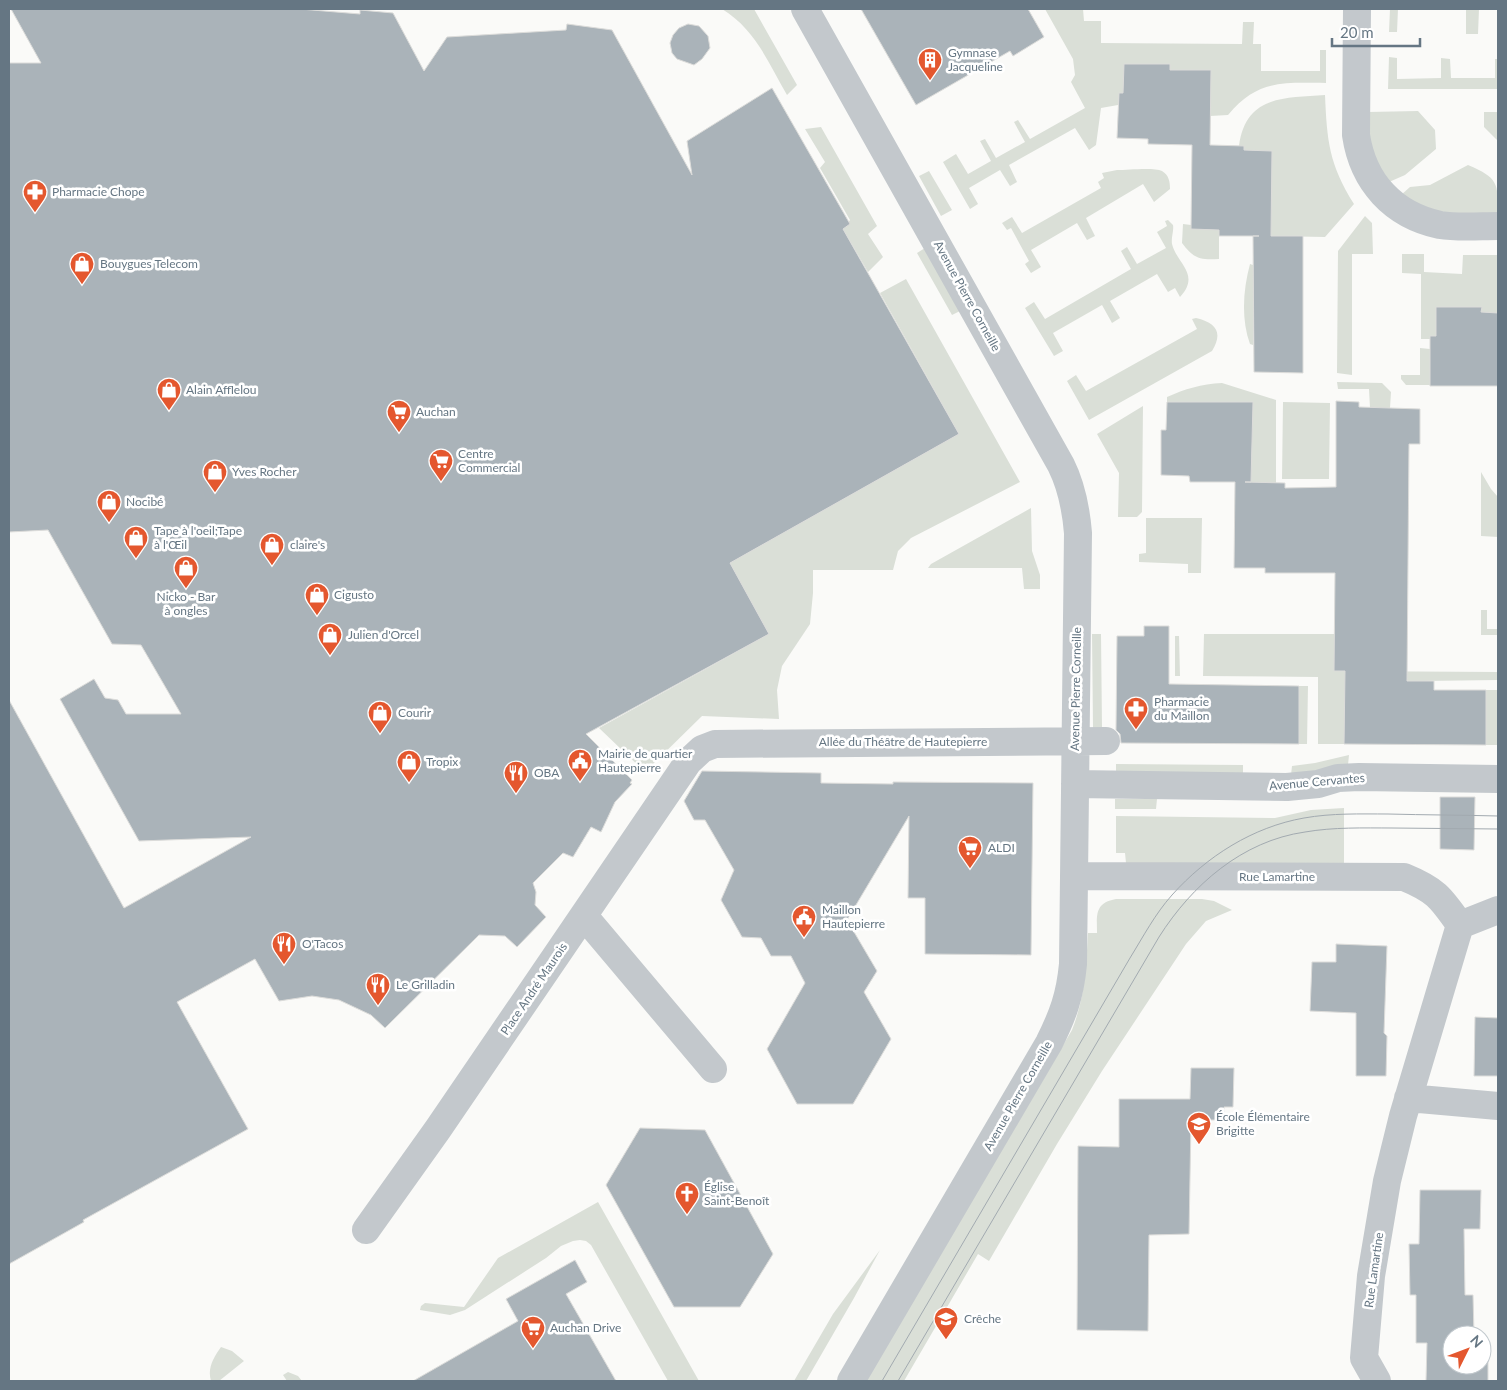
<svg xmlns="http://www.w3.org/2000/svg" width="1507" height="1390" font-family="Lato,sans-serif">
  <rect width="100%" height="100%" fill="#fafaf8"/>
  <path fill="#dadfd7" d="M722,9H754L797,85L787,95C768,62 755,29 722,9Z
    M1045,9H1083L1084,21H1101V43L1242,44L1243,22H1254L1253,44H1261V71H1320V50H1326V83C1283,83 1258,79 1228,115L1210,116L1211,70H1170V64H1124L1123,93H1119L1118,105L1101,108L1096,145L1089,150L1075,128L1009,165L1017,182L1010,186L1000,170L969,188L978,204L970,209L943,162L956,154L968,174L991,161L980,141L985,139L996,158L1025,142L1014,122L1018,120L1030,139L1085,108L1071,82L1075,75L1073,59Z
    M1390,9H1398L1397,32H1389Z
    M1466,9H1479L1478,34H1466Z
    M1389,57L1397,58V79L1441,78V58L1450,59L1451,78H1495V59H1498V89H1388Z
    M1325,95C1327,141 1329,164 1354,204L1325,237L1265,236L1271,195L1272,151L1244,150L1243,146H1239C1246,95 1284,98 1325,95Z
    M1418,111L1435,130L1436,149L1405,175L1389,182L1378,166L1371,149L1368,112Z
    M1484,112H1498V141L1484,127Z
    M821,127L877,226L868,234L883,257L868,272L843,229L850,220L820,168L825,162L805,129Z
    M1468,165C1498,178 1498,182 1498,214L1449,213L1429,210L1401,195L1410,187L1430,185Z
    M1117,170C1128,170 1154,167 1162,171C1169,175 1170,182 1170,189L1154,202L1143,184L1086,218L1095,236L1087,240L1077,223L1031,250L1041,267L1031,273L1025,264L1029,261L1011,228L1007,230L1002,223L1012,217L1022,233L1101,188L1098,182L1104,178L1102,173Z
    M929,171L952,210L941,216L919,176Z
    M1365,216L1372,223L1373,254H1352V375L1337,373L1338,251Z
    M1168,220L1173,225C1174,231 1171,237 1172,244C1177,264 1201,274 1180,297L1175,288L1168,292L1157,274L1110,301L1120,318L1112,323L1102,305L1053,333L1063,351L1054,356L1025,308L1034,302L1045,319L1131,269L1121,251L1127,247L1137,264L1166,248L1157,232L1167,226L1165,221Z
    M1183,224L1191,225V229L1219,230V259C1200,260 1194,259 1182,243Z
    M925,248L960,311L952,315L917,253Z
    M1402,254H1424V272L1462,274L1463,255H1498V313L1481,312L1482,307L1436,308V336H1430V339H1421V274L1402,273Z
    M1250,264L1253,265V345L1250,344C1241,319 1243,290 1250,264Z
    M906,279L1020,482L911,538L898,551L893,570H813V593L810,624L782,666L777,690L779,719L702,716L645,772L599,728L769,634L730,563L959,434L880,293Z
    M1196,318C1217,323 1223,333 1212,351L1089,420L1067,381L1076,375L1086,391L1197,329L1192,319Z
    M1420,348L1430,349V385H1406L1401,379V375H1420Z
    M1337,382L1382,383L1391,392L1390,408H1370L1369,389H1338Z
    M1222,383L1276,400V483L1246,482L1247,458L1252,457V407H1212L1211,402H1167V397C1185,389 1201,384 1222,383Z
    M1283,402L1330,403L1329,479H1282Z
    M1143,406L1142,512L1137,517H1118L1119,473L1097,434Z
    M1481,472L1491,489L1498,497V537L1481,536Z
    M1031,508L1032,551L1040,575V589H1024L1022,568H928L931,564Z
    M1146,518H1202L1201,573H1188V564L1139,562V554L1146,553Z
    M1481,610H1487V629H1498V635H1481Z
    M1092,634H1101L1102,728H1093Z
    M1204,634H1335V671L1498,672V680L1423,681L1422,690L1345,695L1344,744H1318V677L1203,676Z
    M1175,636H1179L1180,676H1175Z
    M1299,686H1308L1307,744H1299Z
    M1486,690H1498V745H1486Z
    M1349,755L1348,765L1291,775L1292,766L1315,763Z
    M1116,764L1243,765V774L1116,773Z
    M1115,799H1157L1156,809H1115Z
    M1344,808V863H1126L1125,853H1116V816L1275,818L1311,810Z
    M1116,899H1202L1214,901L1232,910L1206,921L1186,944L1102,1071L1057,1144L989,1261L978,1254L904,1381H866L1072,1030C1085,997 1086,968 1088,933H1097C1097,916 1094,903 1116,899Z
    M598,1202L699,1381H668L591,1245L586,1241L580,1240L573,1241L561,1246L546,1258L465,1310L450,1315L420,1310L421,1306L425,1303L464,1307L498,1258Z
    M880,1250L854,1298L806,1381H794L833,1314Z
    M221,1347L232,1351L244,1361L219,1381H211C207,1368 214,1357 221,1347Z
    M288,1372L298,1376L302,1381H287L283,1375Z"/>
  <path fill="#aab3b9" stroke="#dcdcda" d="M11,9H300L360,14V10L393,13L424,71L447,37L566,30L567,24L612,30L692,175L687,141L772,88L850,224L843,229L959,434L730,563L769,634L586,734L632,780L630,783L632,784L615,802L601,832L591,827L573,857L563,853L533,883L536,892L535,905L546,917L517,947L505,936L479,935L385,1028L371,1015L339,1000L312,996L279,1001L255,959L177,1002L248,1129L83,1220L84,1222L9,1264V700L124,908L251,837L139,841L60,699L94,679L105,698L118,700L126,714H181L141,645L112,644L48,530L9,532V63H41Z
    M861,9H1028L1044,37L1013,56L1010,51L916,105Z
    M688,24L699,26L708,36L710,48L702,59L694,65L677,59L672,53L670,43L673,35L679,28Z
    M1124,64H1170V70H1211L1210,145L1244,146V150L1272,151L1271,236H1303V373L1254,372L1253,236H1259H1219V230L1191,229L1192,145L1148,144V139L1117,138L1119,93H1123Z
    M1436,307H1482L1481,312L1498,313V386H1430V336H1436Z
    M1336,401L1359,402V407L1420,409V444H1409L1407,681H1434V690H1486V745L1344,744L1345,671H1334L1335,573H1265V568H1234L1235,482H1190L1189,476L1161,475V430H1166L1167,402H1253L1251,482H1245L1285,483V488L1336,487Z
    M1144,626H1169V684L1299,686V744L1121,743L1120,734L1116,730L1117,636H1144Z
    M702,771L821,773V783L893,784V782L1033,783L1031,955L925,954V898H908L909,816L847,920L877,971L864,992L891,1039L853,1104H797L767,1049L805,983L791,956H771L761,938L742,937L721,900L734,870L705,820H694L684,801Z
    M1440,797H1475L1474,850L1440,849Z
    M1336,944L1387,946L1384,1033L1387,1036L1386,1076H1356V1013L1310,1011L1312,962H1336Z
    M1475,1017L1498,1018V1076H1474Z
    M1191,1068H1234L1233,1107H1224V1120H1191L1189,1234L1149,1235L1148,1331L1077,1330L1078,1146L1119,1147V1099H1190Z
    M640,1128L705,1130L773,1254L740,1307H674L606,1185Z
    M1420,1190H1481L1480,1229H1464L1465,1295H1473L1474,1335H1452V1365H1482V1360H1488V1381H1426L1427,1343H1416V1295H1410L1409,1244H1419Z
    M575,1260L587,1282L566,1294L616,1381H413L518,1321L506,1299Z"/>
  <g fill="none" stroke-linecap="round" stroke-linejoin="round">
    <path stroke="#c3c8cc" stroke-width="28" d="M805,9L1061,465C1072,487 1076,509 1078,533L1073,964C1070,996 1063,1015 1049,1043L851,1381
      M1357,9L1356,135C1363,182 1393,215 1440,225C1458,228 1480,226 1498,226
      M1075,784L1287,787L1318,784L1338,778L1359,777L1498,779
      M1074,876L1404,877C1436,890 1441,898 1460,925L1498,910
      M584,916L713,1069
      M1408,1098L1498,1106
      M366,1230L438,1129L688,762L702,749L715,744L1106,741
      M1377,1381L1364,1358L1371,1276L1387,1181L1403,1116L1460,925"/>
    <path stroke="#a2aab0" stroke-width="1" d="M882,1381L1130,958C1143,937 1155,914 1172,895C1207,856 1253,827 1304,818C1332,813 1360,814 1388,814C1425,815 1461,815 1498,816
      M898,1381L1159,937C1192,885 1242,841 1305,832C1334,827 1363,828 1392,828C1427,828 1463,829 1498,829"/>
  </g>
  <defs>
    <symbol id="building-pin" viewBox="-11 -11 22 30"><path d="M0 17L-7.5 6A9.5 9.5 0 1 1 7.5 6Z" fill="#e4572e" stroke="#fff"/><path d="M-4-6H4V6H1V3H-1V6H-4ZM-2.5-4.3h1.7v1.8h-1.7ZM.8-4.3h1.7v1.8H.8ZM-2.5-1h1.7V.8h-1.7ZM.8-1h1.7V.8H.8Z" fill="#fff"/></symbol>
    <symbol id="pharmacy-pin" viewBox="-11 -11 22 30"><path d="M0 17L-7.5 6A9.5 9.5 0 1 1 7.5 6Z" fill="#e4572e" stroke="#fff"/><path d="M-2-6h4v4h4v4h-4v4h-4v-4h-4v-4h4Z" fill="#fff"/></symbol>
    <symbol id="shop-pin" viewBox="-11 -11 22 30"><path d="M0 17L-7.5 6A9.5 9.5 0 1 1 7.5 6Z" fill="#e4572e" stroke="#fff"/><path d="M-5-2.5h2.3a2.7 3.5 0 0 1 5.4 0H5L5.5 6h-11ZM-1.5-2.5h3a1.5 2.3 0 0 0-3 0Z" fill="#fff"/></symbol>
    <symbol id="supermarket-pin" viewBox="-11 -11 22 30"><path d="M0 17L-7.5 6A9.5 9.5 0 1 1 7.5 6Z" fill="#e4572e" stroke="#fff"/><path d="M-6-5.5h2.5l.6 2H6L4.5 2H-2.5L-4.4-4H-6ZM-1.5 3.2a1.3 1.3 0 1 0 .1 0ZM3 3.2a1.3 1.3 0 1 0 .1 0Z" fill="#fff"/></symbol>
    <symbol id="civic-pin" viewBox="-11 -11 22 30"><path d="M0 17L-7.5 6A9.5 9.5 0 1 1 7.5 6Z" fill="#e4572e" stroke="#fff"/><path d="M-.6-6.5H3V-4.5H.6V-3L4-1V1h2V6H-6V1h2V-1L-.6-3ZM-1.2 2.5V6h2.4V2.5Z" fill="#fff"/></symbol>
    <symbol id="restaurant-pin" viewBox="-11 -11 22 30"><path d="M0 17L-7.5 6A9.5 9.5 0 1 1 7.5 6Z" fill="#e4572e" stroke="#fff"/><path d="M-5-6h1v4h1v-4h1v4h1v-4h1v5L-1.5 .5V6h-2V.5L-5-1ZM5-6V6H3V1.5H1.5Q1.5-4 5-6Z" fill="#fff"/></symbol>
    <symbol id="school-pin" viewBox="-11 -11 22 30"><path d="M0 17L-7.5 6A9.5 9.5 0 1 1 7.5 6Z" fill="#e4572e" stroke="#fff"/><path d="M0-5L7-2L0 1L-7-2ZM-4 1L0 2.5L4 1V4Q0 6-4 4Z" fill="#fff"/></symbol>
    <symbol id="church-pin" viewBox="-11 -11 22 30"><path d="M0 17L-7.5 6A9.5 9.5 0 1 1 7.5 6Z" fill="#e4572e" stroke="#fff"/><path d="M-1.2-6h2.4v3.5h3.3v2.4h-3.3V6h-2.4V-.1h-3.3v-2.4h3.3Z" fill="#fff"/></symbol>
  </defs>
  <g fill-rule="evenodd">
    <use href="#building-pin" x="916" y="46" width="28" height="38"/>
    <use href="#pharmacy-pin" x="21" y="178" width="28" height="38"/>
    <use href="#shop-pin" x="68" y="250" width="28" height="38"/>
    <use href="#shop-pin" x="155" y="376" width="28" height="38"/>
    <use href="#supermarket-pin" x="385" y="398" width="28" height="38"/>
    <use href="#supermarket-pin" x="427" y="447" width="28" height="38"/>
    <use href="#shop-pin" x="201" y="458" width="28" height="38"/>
    <use href="#shop-pin" x="95" y="488" width="28" height="38"/>
    <use href="#shop-pin" x="122" y="524" width="28" height="38"/>
    <use href="#shop-pin" x="258" y="531" width="28" height="38"/>
    <use href="#shop-pin" x="172" y="554" width="28" height="38"/>
    <use href="#shop-pin" x="303" y="581" width="28" height="38"/>
    <use href="#shop-pin" x="316" y="621" width="28" height="38"/>
    <use href="#pharmacy-pin" x="1122" y="695" width="28" height="38"/>
    <use href="#shop-pin" x="366" y="699" width="28" height="38"/>
    <use href="#civic-pin" x="566" y="747" width="28" height="38"/>
    <use href="#shop-pin" x="395" y="748" width="28" height="38"/>
    <use href="#restaurant-pin" x="502" y="759" width="28" height="38"/>
    <use href="#supermarket-pin" x="956" y="834" width="28" height="38"/>
    <use href="#civic-pin" x="790" y="903" width="28" height="38"/>
    <use href="#restaurant-pin" x="270" y="930" width="28" height="38"/>
    <use href="#restaurant-pin" x="364" y="971" width="28" height="38"/>
    <use href="#school-pin" x="1185" y="1110" width="28" height="38"/>
    <use href="#church-pin" x="673" y="1180" width="28" height="38"/>
    <use href="#school-pin" x="932" y="1305" width="28" height="38"/>
    <use href="#supermarket-pin" x="519" y="1314" width="28" height="38"/>
  </g>
  <g text-anchor="middle" stroke-width="5" stroke-linejoin="round" paint-order="stroke">
    <g font-size="12" fill="#657683" stroke="#fff" text-anchor="start">
      <text x="948" y="57">Gymnase<tspan x="948" dy="14">Jacqueline</tspan></text>
      <text x="52" y="196">Pharmacie Chope</text>
      <text x="100" y="268">Bouygues Telecom</text>
      <text x="186" y="394">Alain Afflelou</text>
      <text x="416" y="416">Auchan</text>
      <text x="458" y="458">Centre<tspan x="458" dy="14">Commercial</tspan></text>
      <text x="232" y="476">Yves Rocher</text>
      <text x="126" y="506">Nocibé</text>
      <text x="154" y="535">Tape à l'oeil;Tape<tspan x="154" dy="14">à l'Œil</tspan></text>
      <text x="290" y="549">claire's</text>
      <text x="334" y="599">Cigusto</text>
      <text x="186" y="601" text-anchor="middle">Nicko - Bar<tspan x="186" dy="14">à ongles</tspan></text>
      <text x="348" y="639">Julien d'Orcel</text>
      <text x="1154" y="706">Pharmacie<tspan x="1154" dy="14">du Maillon</tspan></text>
      <text x="398" y="717">Courir</text>
      <text x="598" y="758">Mairie de quartier<tspan x="598" dy="14">Hautepierre</tspan></text>
      <text x="426" y="766">Tropix</text>
      <text x="534" y="777">OBA</text>
      <text x="988" y="852">ALDI</text>
      <text x="822" y="914">Maillon<tspan x="822" dy="14">Hautepierre</tspan></text>
      <text x="302" y="948">O'Tacos</text>
      <text x="396" y="989">Le Grilladin</text>
      <text x="1216" y="1121">École Élémentaire<tspan x="1216" dy="14">Brigitte</tspan></text>
      <text x="704" y="1191">Église<tspan x="704" dy="14">Saint-Benoît</tspan></text>
      <text x="964" y="1323">Crêche</text>
      <text x="550" y="1332">Auchan Drive</text>
    </g>
    <g font-size="12" fill="#657683" stroke="#fff">
      <text transform="translate(967 296) rotate(61)" y="4">Avenue Pierre Corneille</text>
      <text transform="translate(1076 689) rotate(-89)" y="4">Avenue Pierre Corneille</text>
      <text x="903" y="746">Allée du Théâtre de Hautepierre</text>
      <text transform="translate(1317 782) rotate(-5)" y="4">Avenue Cervantes</text>
      <text x="1277" y="881">Rue Lamartine</text>
      <text transform="translate(534 989) rotate(-56)" y="4">Place André Maurois</text>
      <text transform="translate(1018 1096) rotate(-60)" y="4">Avenue Pierre Corneille</text>
      <text transform="translate(1374 1270) rotate(-82)" y="4">Rue Lamartine</text>
    </g>
  </g>
  <rect width="1507" height="1390" fill="none" stroke="#657683" stroke-width="20"/>
  <g transform="translate(1467 1350) rotate(48)"><circle r="24" fill="#ffffff" stroke="#c1c8cd"/>
  <path d="M0-4L9 19L0 12L-9 19Z" fill="#e4572e"/>
  <text y="-8" font-size="14" font-weight="bold" text-anchor="middle" fill="#657683">N</text>
  </g>
  <path d="M1332 38v8h88v-8" fill="none" stroke="#657683" stroke-width="2.5"/>
  <text x="1340" y="38" font-size="15" fill="#657683" stroke="#ffffff" stroke-width="4" paint-order="stroke">20 m</text>
</svg>
